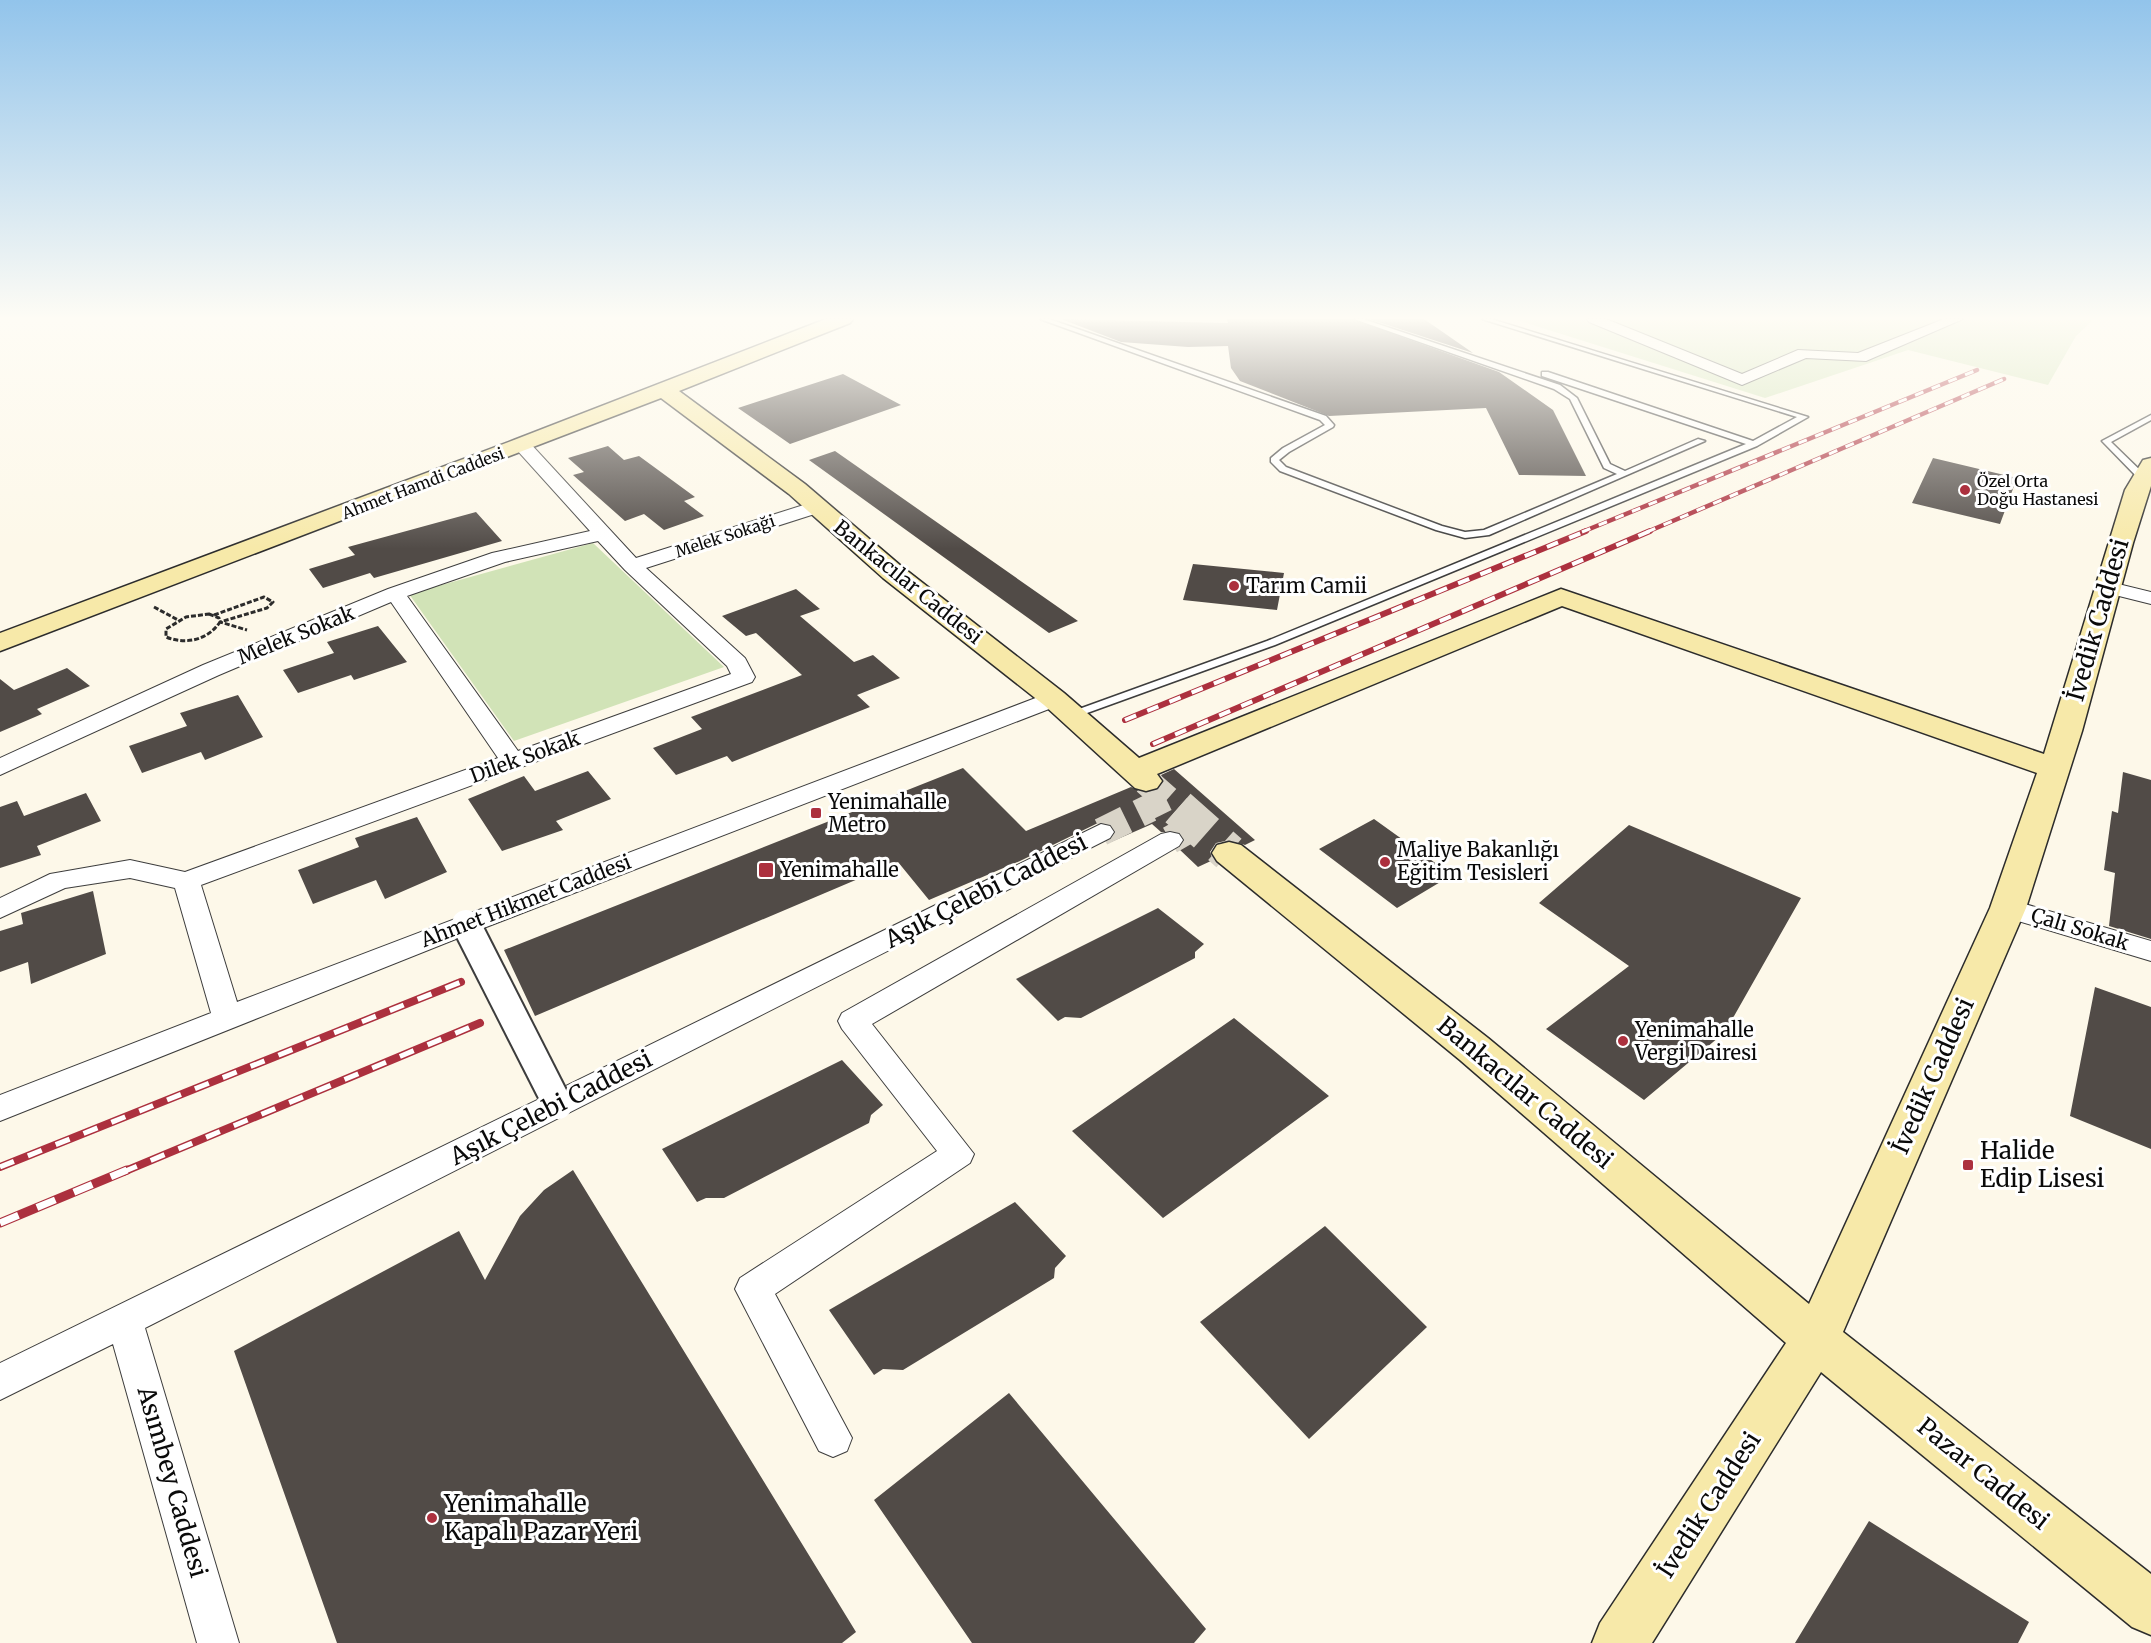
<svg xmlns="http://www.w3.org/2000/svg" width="2151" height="1643" font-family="Merriweather,serif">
  <rect width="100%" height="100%" fill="#fdf8e9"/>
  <path fill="#d1e3b7" d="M1514,319H2094L2076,336L2048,385L1908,350L1765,398Z
    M593,543L724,667L514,741L409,594Z"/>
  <path fill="#514b47" d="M1061,319L1228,323L1227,319H1352L1499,372L1553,410L1586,476L1519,475L1486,408L1329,416L1240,381L1231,368L1228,346L1188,347L1121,342Z
    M1369,319H1424L1473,353Z
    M843,374L901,405L790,444L738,408Z
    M608,446L624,460L639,456L695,497L684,501L704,516L664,530L644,514L625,521L573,475L584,472L568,458Z
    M835,451L1078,621L1049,633L809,460Z
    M1933,458L2017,478L2000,524L1912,503Z
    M476,512L502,541L374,578L370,573L323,588L309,569L355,555L348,547Z
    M1193,564L1284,573L1277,610L1183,600Z
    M796,589L820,609L800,616L854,662L873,655L900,678L857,695L870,707L732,762L727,756L676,775L653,748L702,729L691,717L802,675L756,633L746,636L722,616Z
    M378,626L407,662L354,680L351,675L298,693L283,670L334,653L327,642Z
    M67,668L90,686L37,709L42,714L0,732V679L14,690Z
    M238,695L263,737L205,760L201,752L142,773L129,746L187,726L180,713Z
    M963,768L1026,831L1131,787L1145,793L1158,790L1164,781L1161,775L1174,769L1255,840L1245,845L1230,840L1216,843L1210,852L1213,860L1198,867L1179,849L1185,841L1179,832H1161L1152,824L1111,842L1116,831L1110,824L1100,822L1020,861L929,900L898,862L535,1016L504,950Z
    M588,771L611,799L556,821L563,830L502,851L468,799L524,776L535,791Z
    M2123,772L2151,780V939L2109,926L2115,873L2104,870L2112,811L2118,813Z
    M86,793L101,821L37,846L41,855L0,868V807L17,801L24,816Z
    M417,817L447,872L385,899L376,880L313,904L298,870L359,847L355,838Z
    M1374,819L1452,875L1397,908L1319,849Z
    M1629,825L1801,898L1725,1032L1644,1100L1546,1029L1629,966L1539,903Z
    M93,891L106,954L31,984L28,962L0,972V931L23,924L21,913Z
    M1158,908L1204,944L1195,952V958L1081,1018L1065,1017L1058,1021L1016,979Z
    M2095,987L2151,1007V1149L2070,1116Z
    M1234,1018L1329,1096L1163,1218L1072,1131Z
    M842,1060L883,1105L871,1115L869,1123L724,1198H706L697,1202L662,1149Z
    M573,1170L856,1632L842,1643H337L234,1351L459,1231L485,1280L520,1216L544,1190Z
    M1015,1202L1066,1256L1055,1268L1054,1278L903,1370L883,1369L874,1375L829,1310Z
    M1325,1226L1427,1327L1309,1439L1200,1322Z
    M1009,1393L1206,1629L1194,1643H972L874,1500Z
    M1869,1521L2029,1622L2018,1643H1795Z"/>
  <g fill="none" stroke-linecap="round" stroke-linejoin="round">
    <path stroke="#d9d4c8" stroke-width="22" stroke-dasharray="22 11" stroke-linecap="butt" d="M1147,810L1167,800"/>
    <path stroke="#d9d4c8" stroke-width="28" stroke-dasharray="28 14" stroke-linecap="butt" d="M1101,832L1150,808
      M1170,840L1196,825"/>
    <path stroke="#d9d4c8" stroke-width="28" stroke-dasharray="28 14" stroke-linecap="butt" d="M1146,781L1179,810"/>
    <path stroke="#d9d4c8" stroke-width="38" stroke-dasharray="38 19" stroke-linecap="butt" d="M1178,808L1229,853"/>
    <defs>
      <path id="lane" d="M1040,319H1049L1326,416L1334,425L1333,427L1289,452L1279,460L1286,467L1442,526L1465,532L1484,530L1617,474L1604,468L1570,399L1554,389L1354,319H1363L1560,385L1577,398L1610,464L1625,471L1698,439L1705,441L1489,535L1465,538L1436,530L1280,471L1271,462V458L1283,448L1325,425L1320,420Z
        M1482,319H1491L1808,417L1757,446L1275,645L1076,717H1068L1067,715L1068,713L1267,641L1746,444L1542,376V372H1548L1753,441L1797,417Z
        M2151,415V420L2111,442L2145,475L2146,477L2142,480L2139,479L2102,441Z"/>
      <path id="street" d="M1587,319H1606L1742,374L1798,350L1858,353L1944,319H1963L1866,361L1806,358L1742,385L1589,322Z
        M522,440L528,441L636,558L810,503H824L826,507L824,511L646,568L745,658L755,677L752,682L201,885L237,1002L1046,694H1062L1065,699L1062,704L476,931L0,1121V1095L211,1013L175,888L130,878L65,888L0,918V898L50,874L130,860L185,872L498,758L391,602L219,675L0,775V758L203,665L388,589L492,553L590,531L516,449L513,445L516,441ZM598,541L625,570L727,666L731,674L518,751L407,596L505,562Z
        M2106,581L2151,592V604L2099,591L2096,587L2099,583Z
        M1101,824L1110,826L1114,832L1110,838L145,1328L239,1643H197L113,1344L0,1400V1363Z
        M1170,832L1179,834L1183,840L1179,846L872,1024L974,1154L970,1163L775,1294L852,1438L847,1451L833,1457L819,1451L735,1289L740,1278L937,1151L842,1029L838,1021L842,1013L1161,834Z
        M2008,899L2151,941V961L1998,915L1994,908L1998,901Z"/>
      <path id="secondary" d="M826,319H853L850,323L679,391L805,484L901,566L1064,693L1139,758L1561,589L2044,754L2125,490L2143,460L2151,458V486L2133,543L2082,731L2026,908L1843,1332L2151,1574V1635L2132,1627L1821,1372L1652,1643H1592L1600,1623L1786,1343L1460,1060L1217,861L1212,853L1217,845L1229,842L1241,845L1488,1038L1809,1304L1990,908L2037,773L1562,606L1157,774L1162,781L1157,788L1146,791L1135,788L1044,705L883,578L789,494L661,398L0,651V633L514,440Z"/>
    </defs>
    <use href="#lane" stroke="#3d3d3d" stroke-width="3"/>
    <use href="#street" stroke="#3d3d3d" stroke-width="2"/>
    <use href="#secondary" stroke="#2c2c2c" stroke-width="3"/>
    <path stroke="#2c2c2c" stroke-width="3" stroke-dasharray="5 2" stroke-linecap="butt" d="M154,607L178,620
      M209,614L219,618L220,622C208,640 186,645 166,637V629L186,617Z
      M214,615L264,597L273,602L267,608L220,622L247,630"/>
    <use href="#lane" fill="#fff" fill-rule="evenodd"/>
    <use href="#street" fill="#fff" fill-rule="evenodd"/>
    <use href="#secondary" fill="#f7e9a9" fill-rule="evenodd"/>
    <defs>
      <path id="rail-far3" d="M1582,532L1977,370
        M1647,532L2004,379"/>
      <path id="rail-far2" d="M1125,720L1586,531
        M1153,744L1650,531"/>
      <path id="rail-far1" d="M0,1167L461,982
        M123,1172L480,1023"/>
      <path id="rail" d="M0,1223L127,1170"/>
    </defs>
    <use href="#rail-far3" stroke="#ac303e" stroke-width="4.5"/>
    <use href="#rail-far2" stroke="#ac303e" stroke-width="6"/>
    <use href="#rail-far1" stroke="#ac303e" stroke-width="8"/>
    <use href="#rail" stroke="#ac303e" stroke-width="9"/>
    <use href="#rail-far3" stroke="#fff" stroke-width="3" stroke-dasharray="9" stroke-linecap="butt"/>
    <use href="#rail-far2" stroke="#fff" stroke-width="4" stroke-dasharray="12" stroke-linecap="butt"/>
    <use href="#rail-far1" stroke="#fff" stroke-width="5" stroke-dasharray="15" stroke-linecap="butt"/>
    <use href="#rail" stroke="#fff" stroke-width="7" stroke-dasharray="20" stroke-linecap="butt"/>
    <defs>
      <path id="street-bridge" d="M466,924L558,1105"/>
    </defs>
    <use href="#street-bridge" stroke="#3d3d3d" stroke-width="32" stroke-linecap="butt"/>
    <use href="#street-bridge" stroke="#fff" stroke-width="28"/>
  </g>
  <linearGradient id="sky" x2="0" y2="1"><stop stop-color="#92c4eb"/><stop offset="0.58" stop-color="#fefcf5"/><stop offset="1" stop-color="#fefcf5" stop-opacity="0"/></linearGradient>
  <rect width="2151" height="549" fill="url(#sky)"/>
  <g fill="#ac303e" stroke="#fff" stroke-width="2">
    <circle cx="1965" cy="490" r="6"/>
    <circle cx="1234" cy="586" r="6"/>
    <rect x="810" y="807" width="12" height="12" rx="3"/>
    <circle cx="1385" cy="862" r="6"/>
    <rect x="758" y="862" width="16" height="16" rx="3"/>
    <circle cx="1623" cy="1041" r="6"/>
    <rect x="1962" y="1159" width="12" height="12" rx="3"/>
    <circle cx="432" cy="1518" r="6"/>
  </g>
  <g text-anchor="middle" stroke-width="6" stroke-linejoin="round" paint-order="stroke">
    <g font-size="16" fill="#0a0a0a" stroke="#fff" text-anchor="start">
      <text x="1977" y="487">Özel Orta<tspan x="1977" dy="18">Doğu Hastanesi</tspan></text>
    </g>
    <g font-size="16" fill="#0a0a0a" stroke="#fff">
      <text transform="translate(423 483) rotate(-21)" y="6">Ahmet Hamdi Caddesi</text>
      <text transform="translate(725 536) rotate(-18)" y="6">Melek Sokaği</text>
    </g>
    <g font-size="20" fill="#0a0a0a" stroke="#fff">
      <text transform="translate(908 582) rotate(39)" y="7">Bankacılar Caddesi</text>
      <text transform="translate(296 635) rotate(-22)" y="7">Melek Sokak</text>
      <text transform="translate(525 757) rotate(-20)" y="7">Dilek Sokak</text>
      <text transform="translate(526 901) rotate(-21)" y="7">Ahmet Hikmet Caddesi</text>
      <text transform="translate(2080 929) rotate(17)" y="7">Çalı Sokak</text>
    </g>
    <g font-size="20" fill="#0a0a0a" stroke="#fff" text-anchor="start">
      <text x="1246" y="593">Tarım Camii</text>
      <text x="828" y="809">Yenimahalle<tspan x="828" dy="23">Metro</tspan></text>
      <text x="1397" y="857">Maliye Bakanlığı<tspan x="1397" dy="23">Eğitim Tesisleri</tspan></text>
      <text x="780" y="877">Yenimahalle</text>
      <text x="1635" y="1037">Yenimahalle<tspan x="1635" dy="23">Vergi Dairesi</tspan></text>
    </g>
    <g font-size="24" fill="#0a0a0a" stroke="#fff">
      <text transform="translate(2098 620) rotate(-74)" y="8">İvedik Caddesi</text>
      <text transform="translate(986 891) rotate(-27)" y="8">Aşık Çelebi Caddesi</text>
      <text transform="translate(1933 1076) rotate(-66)" y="8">İvedik Caddesi</text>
      <text transform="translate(1525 1093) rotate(40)" y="8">Bankacılar Caddesi</text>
      <text transform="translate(551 1108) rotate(-27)" y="8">Aşık Çelebi Caddesi</text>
      <text transform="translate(1983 1474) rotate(39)" y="8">Pazar Caddesi</text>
      <text transform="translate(172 1482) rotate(74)" y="8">Asımbey Caddesi</text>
      <text transform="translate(1709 1505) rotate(-57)" y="8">İvedik Caddesi</text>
    </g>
    <g font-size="24" fill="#0a0a0a" stroke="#fff" text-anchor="start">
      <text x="1980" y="1159">Halide<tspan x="1980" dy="28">Edip Lisesi</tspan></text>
      <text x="444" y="1512">Yenimahalle<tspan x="444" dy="28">Kapalı Pazar Yeri</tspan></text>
    </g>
  </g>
</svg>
